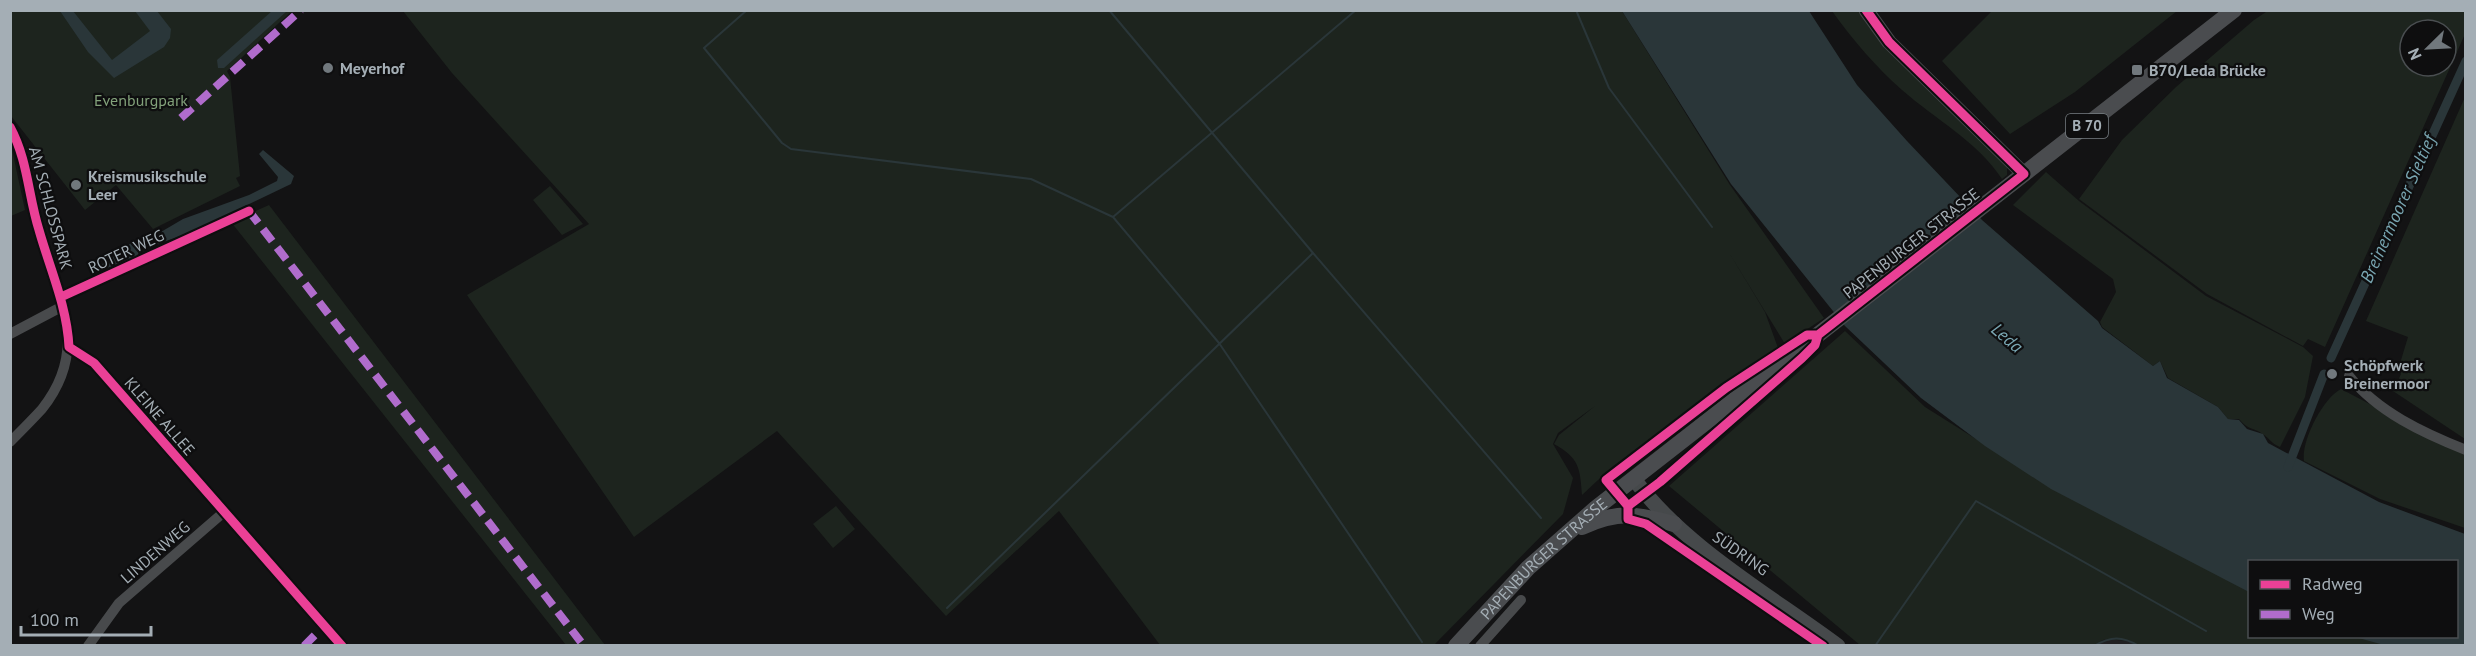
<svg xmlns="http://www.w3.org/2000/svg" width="2476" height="656" font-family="'PT Sans',sans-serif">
  <rect width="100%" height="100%" fill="#131314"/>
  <path fill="#202022" d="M2105,639L2131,641L2134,645L2093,646Z"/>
  <path fill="#1d241e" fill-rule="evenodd" d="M2269,10L2465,11V34L2325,347L2308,339L2303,346L2207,294L2079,199L2122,140L2176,87L2254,20ZM2410,30H2446V66H2410Z
    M11,11H292L227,71L230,77L240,176L236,178L240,186L153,229L116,185L85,210L11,116Z
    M403,11H1622L1730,185L1824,318L1785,344L1728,251L1765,312L1778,348L1612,467L1582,495C1580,467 1579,458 1554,444L1559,435L1595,406L1558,433L1553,444L1573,478L1563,514L1434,645H1160L1059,511L946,616L777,431L634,537L467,295L589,224L452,73Z
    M1832,11H1859L2007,166V175L2002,179C1978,142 1935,119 1902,90C1876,67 1852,39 1832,11Z
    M1992,11V10L2177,11L2075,92L2010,134L1942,61Z
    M2465,97V439L2393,391L2401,374L2398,370L2408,337L2366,321Z
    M11,145L25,210L11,216L10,145Z
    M2046,172L2079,201L2206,296L2303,347L2313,356L2305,397L2280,447C2272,444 2271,440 2264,435C2254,427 2249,431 2239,419H2228L2218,407L2168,378L2160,361L2153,366L2102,327L2100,322L2116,292L2113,279L2013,205Z
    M550,186L583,224L562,235L533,200Z
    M269,205L605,645H566L231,222Z
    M1845,331L1925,407L2030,473L2249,589L2250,636L2371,637L2407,645L2134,646L2130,641L2105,639L2093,646L1860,645L1669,486Z
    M2341,389L2465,454V528L2380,499L2304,461C2301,441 2323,398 2341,389Z
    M836,506L855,529L833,548L813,524Z"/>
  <path fill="#2a3639" d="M60,11H73L112,60L150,31L135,11H157L171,29L170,38L164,47L114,78L88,52Z
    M272,11H287L224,68H218L217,60Z
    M1622,11H1809L1857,85L1907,141L1982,220L2098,321L2102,328L2153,366L2160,361L2167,378L2218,407L2228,419L2239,420L2247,429L2263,434L2268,443L2379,502L2465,534V645H2384L2355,637L2456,636V562H2250L2249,592L2051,489L1985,446L1921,398L1845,326L1731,184Z
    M263,150L294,176L291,184L189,233L140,250L137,256L97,272L93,271L131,243L137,246L183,219L249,195L277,181L278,177L259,154Z"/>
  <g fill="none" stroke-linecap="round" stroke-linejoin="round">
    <path stroke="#2a3639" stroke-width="2" d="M747,10L704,48L782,143L791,149L1031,179L1113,217L1219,343L1422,642
      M1576,10L1609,88L1712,227
      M1113,217L1356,10
      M1313,253L1541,518
      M947,608L1313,253L1109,10
      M1875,646L1976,501L2206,631
      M2094,646C2111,636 2122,636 2139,646"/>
    <path stroke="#2a3639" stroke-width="9" d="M2331,358L2466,61
      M2288,467L2324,374"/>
    <path stroke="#484a4c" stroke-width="10" d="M10,127C28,159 29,193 38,228C55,294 93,345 42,409C32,420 21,431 10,442
      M61,297L249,211
      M10,334L63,306
      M69,347L94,363L224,512L119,603L88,646
      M2349,376C2378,412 2423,433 2466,450
      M1480,646L1521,600"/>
    <path stroke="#46494b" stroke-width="15" d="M1866,10L1889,42L2024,174
      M1634,479C1683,546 1771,596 1838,646"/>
    <g stroke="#4a4c4f" stroke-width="16">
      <path d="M1582,527C1619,510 1637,514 1674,524"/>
      <path id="s1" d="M1456,646L1528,568L1596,508L2234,10"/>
    </g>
    <path stroke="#b06ccc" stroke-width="8" stroke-dasharray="15 8" stroke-linecap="butt" d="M181,118L301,10
      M249,211L584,646
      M304,646L325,625"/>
    <defs>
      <path id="cycleway" d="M10,127C28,160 28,195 39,230C50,269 67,306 69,347L94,363L342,646
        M61,297L249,211
        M1818,335H1807L1726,388L1606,480L1628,506V519L1646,524L1823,646
        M1818,335L2024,174L1889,42L1866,10
        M1628,506L1660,482L1802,358L1815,345L1818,335"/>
    </defs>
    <use href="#cycleway" stroke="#0e0e0f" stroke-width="13"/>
    <use href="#cycleway" stroke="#ea4096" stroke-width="9"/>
  </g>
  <g fill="#71787d" stroke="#0e0e0f" stroke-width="2">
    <circle cx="328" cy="68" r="6"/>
    <rect x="2131" y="64" width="12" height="12" rx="3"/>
    <circle cx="76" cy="185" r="6"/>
    <circle cx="2332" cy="374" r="6"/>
  </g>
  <g text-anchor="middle" stroke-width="4.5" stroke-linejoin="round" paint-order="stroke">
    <rect fill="#0e0e0f" stroke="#777e83" stroke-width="1.5" x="2066" y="114" width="42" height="24" rx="4.5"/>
    <g font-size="15" font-weight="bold" fill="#a4aeb5">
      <text x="2087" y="131">B 70</text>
    </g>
    <g font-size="16" font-weight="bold" fill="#a4aeb5" stroke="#0e0e0f" text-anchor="start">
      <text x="340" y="74">Meyerhof</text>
      <text x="2149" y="76">B70/Leda Brücke</text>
      <text x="88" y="182">Kreismusikschule<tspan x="88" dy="18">Leer</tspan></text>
      <text x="2344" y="371">Schöpfwerk<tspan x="2344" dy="18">Breinermoor</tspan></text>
    </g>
    <g font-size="16" fill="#82a17a" stroke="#0e0e0f">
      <text x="141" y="106">Evenburgpark</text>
    </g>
    <g font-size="16" fill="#a4aeb5" stroke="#0e0e0f">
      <text transform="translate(51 208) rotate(75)" y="6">AM SCHLOSSPARK</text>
      <text transform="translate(1911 243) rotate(-38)" y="6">PAPENBURGER STRASSE</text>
      <text transform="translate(126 251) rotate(-25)" y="6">ROTER WEG</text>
      <text transform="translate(160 416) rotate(49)" y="6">KLEINE ALLEE</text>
      <text transform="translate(155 552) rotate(-41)" y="6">LINDENWEG</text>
      <text transform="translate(1741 553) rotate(35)" y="6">SÜDRING</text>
      <text dy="6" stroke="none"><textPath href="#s1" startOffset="124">PAPENBURGER STRASSE</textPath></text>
    </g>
    <g font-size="18" font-style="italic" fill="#79a6b2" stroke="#0e0e0f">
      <text transform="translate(2398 209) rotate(-66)" y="6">Breinermoorer Sieltief</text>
      <text transform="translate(2007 338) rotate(41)" y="6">Leda</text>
    </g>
  </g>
  <rect width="2476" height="656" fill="none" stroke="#a4aeb5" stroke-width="24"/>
  <rect x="2248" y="560" width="210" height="78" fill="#0e0e0f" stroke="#4a4e51" stroke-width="1.5"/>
  <rect x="2260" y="580" width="30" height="9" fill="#ea4096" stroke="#4a4e51" stroke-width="1.5"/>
  <text x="2302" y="590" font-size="18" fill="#a4aeb5">Radweg</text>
  <rect x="2260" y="610" width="30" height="9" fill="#b06ccc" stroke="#4a4e51" stroke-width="1.5"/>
  <text x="2302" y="620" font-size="18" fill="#a4aeb5">Weg</text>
  <g transform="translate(2428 48) rotate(246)"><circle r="28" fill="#0e0e0f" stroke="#4a4e51" stroke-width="1.5"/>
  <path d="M0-4.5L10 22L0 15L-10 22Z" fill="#71787d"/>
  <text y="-9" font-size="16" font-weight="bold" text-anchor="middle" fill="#a4aeb5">N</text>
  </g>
  <path d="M21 626v9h130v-9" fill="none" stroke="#a4aeb5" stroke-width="3"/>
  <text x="30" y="626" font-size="18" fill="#a4aeb5" stroke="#0e0e0f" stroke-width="4.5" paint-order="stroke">100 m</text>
</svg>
